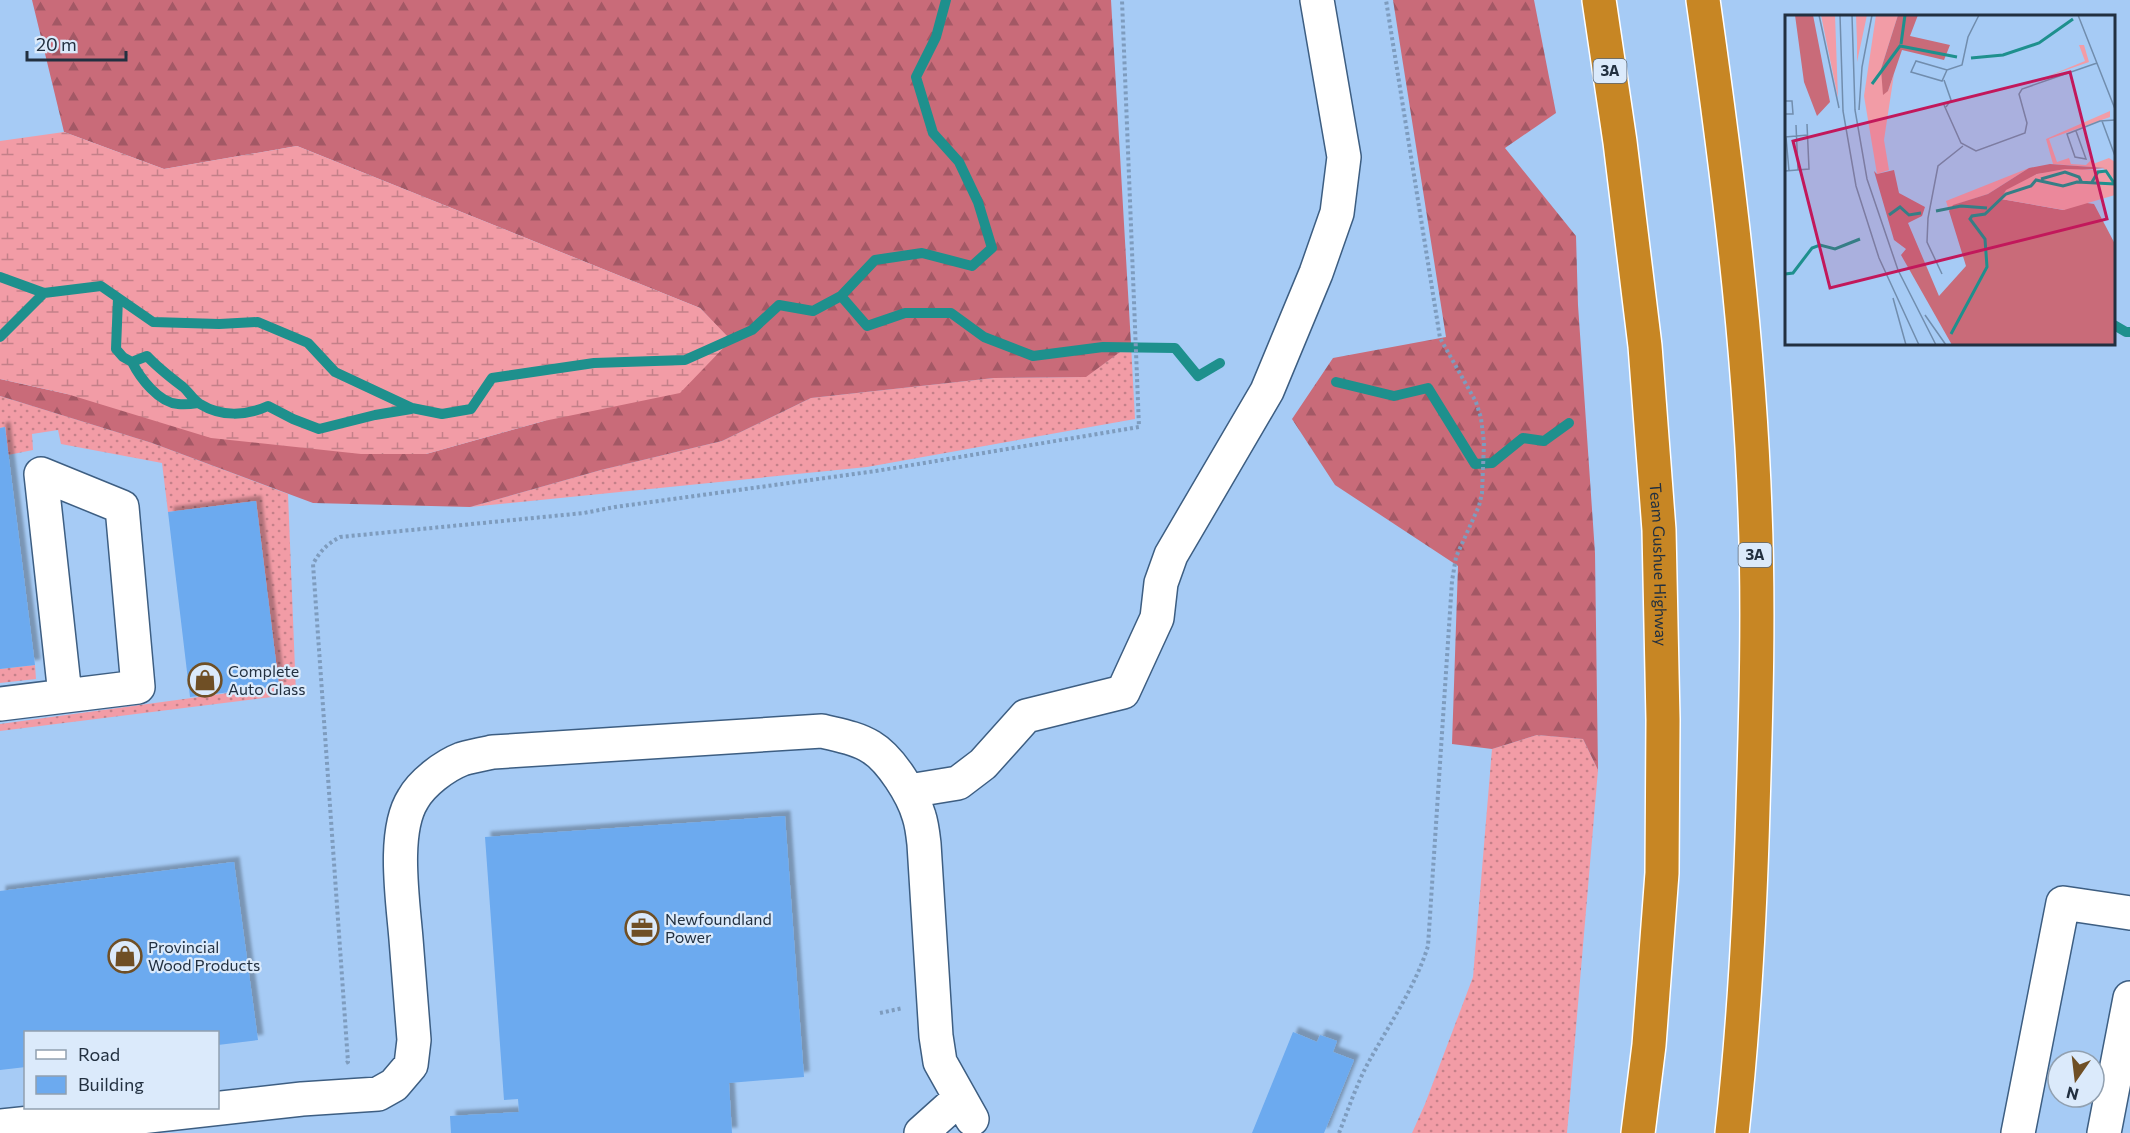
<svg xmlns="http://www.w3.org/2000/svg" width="2130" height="1133" font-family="Commissioner,sans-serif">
  <defs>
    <pattern id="grass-dots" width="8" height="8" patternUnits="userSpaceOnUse" patternTransform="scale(1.5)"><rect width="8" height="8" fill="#f29ca6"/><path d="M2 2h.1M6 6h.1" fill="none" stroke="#c48089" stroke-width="1.8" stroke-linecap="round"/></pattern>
    <pattern id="forest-firs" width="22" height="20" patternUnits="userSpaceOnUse" patternTransform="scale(1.5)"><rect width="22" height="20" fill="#c96b79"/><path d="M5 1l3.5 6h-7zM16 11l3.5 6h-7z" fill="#a35865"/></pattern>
    <pattern id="wetland-marsh" width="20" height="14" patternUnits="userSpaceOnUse" patternTransform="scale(1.5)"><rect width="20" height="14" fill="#f29ca6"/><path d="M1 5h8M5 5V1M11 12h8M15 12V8" fill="none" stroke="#c48089"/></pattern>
    <filter id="shadow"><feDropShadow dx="5.5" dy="-5.5" stdDeviation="1.5" flood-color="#0004"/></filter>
  </defs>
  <rect width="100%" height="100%" fill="#a6cbf5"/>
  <path fill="url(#grass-dots)" d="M1131,344L1135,419L867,467L470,507L601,470L722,441L811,398L994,378L1085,377Z
    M0,396L152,443L288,494L296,694L0,731V724L279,686L256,501L168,512L162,463L61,444L58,430L32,434L33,450L8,455L5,427L0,428Z
    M35,665L36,679L0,683V669Z
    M1537,735L1583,739L1598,770L1567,1133H1412L1425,1104L1473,977L1492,749Z"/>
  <path fill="url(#forest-firs)" d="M32,0H1111L1131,344L1086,377L994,378L811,398L722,441L601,470L470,507L313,503L152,443L0,396V379L67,394L426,454L544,421L730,340L700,308L297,146L164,169L64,132Z
    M1393,0H1534L1556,113L1505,148L1576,236L1578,305L1595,553L1598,770L1583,739L1537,735L1492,749L1452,744L1458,566L1335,485L1292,419L1333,358L1446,337Z"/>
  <path fill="url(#wetland-marsh)" d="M64,132L164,169L297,146L700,308L731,340L680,393L544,421L426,454H361L211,438L67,394L0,379V141Z"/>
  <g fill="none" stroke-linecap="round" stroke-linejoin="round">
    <path stroke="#1e908d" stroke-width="10" d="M0,277L44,293L101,286L153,322L219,324L258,322L308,343L335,372L412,408L442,414L471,409L492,378L594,363L685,360L752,330L779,305L813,311L841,296L875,260L922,253L972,266L992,248L978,202L959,162L933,133L916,77L936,37L946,0
      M841,296L867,326L905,313H951L984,337L1033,356L1103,347L1175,348L1198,376L1220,363
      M118,298L116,349L123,357L132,362L147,356C158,368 170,377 183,387C189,392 193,400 200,404C221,417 246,416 268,406L293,419L319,429L375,415L411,409
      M2114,325L2126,332H2130
      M0,337L44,293
      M132,362C140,378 159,403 178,404C185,405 192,404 198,403
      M1336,382L1394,396L1428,388L1475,464L1492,463L1523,438L1544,441L1569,423"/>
  </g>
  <path fill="#6caaef" filter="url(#shadow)" d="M5,427L35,665L0,669V428Z
    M256,501L279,686L190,697L168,512Z
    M785,816L804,1077L729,1083L732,1133H451L450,1116L519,1112L518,1099L504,1100L485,837Z
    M234,862L258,1040L218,1045V1032H26V1067L0,1070V891Z
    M1293,1032L1317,1042L1320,1035L1337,1041L1333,1052L1354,1060L1324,1133H1252Z"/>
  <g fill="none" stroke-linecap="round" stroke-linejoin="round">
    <defs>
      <path id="minor" d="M0,704L138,687L122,507L41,474L65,695
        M909,791L958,783L983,764L1026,716L1123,692L1157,618L1161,583L1171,555L1267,391L1316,273L1337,213L1344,157L1317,0
        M0,1126L78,1118L114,1120L302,1099L378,1094L394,1085L411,1065L414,1040C411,1006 409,973 406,939C403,901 392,832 413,799C422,783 444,766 462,759C472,756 483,754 493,752L822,731C838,735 857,738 871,747C891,759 913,795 919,816C922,825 923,835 924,844L936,1036L940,1062L972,1119
        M921,1133L960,1098
        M2018,1133L2063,903L2130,913
        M2104,1133L2130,998"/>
      <g id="highway">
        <path id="s1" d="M1599,0L1620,142L1645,346L1659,530L1663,720L1662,873L1649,1045L1638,1133"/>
        <path d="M1703,0C1727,169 1749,340 1755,511C1759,610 1756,709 1753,808C1750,916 1744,1025 1732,1133"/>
      </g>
    </defs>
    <use href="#minor" stroke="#3d5e82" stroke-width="36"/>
    <use href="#highway" stroke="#fff" stroke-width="36"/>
    <path stroke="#7e9cbe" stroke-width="4" stroke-dasharray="3 3" stroke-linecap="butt" d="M880,1013L903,1008
      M346,1063L348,1062L313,564C320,551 327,544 340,537L584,513L615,507L876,471L1139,427L1122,0
      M1339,1133C1348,1110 1356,1086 1367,1065C1388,1026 1415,988 1428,946L1452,581L1456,557L1479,506L1482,493L1484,443L1481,418L1476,402L1440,338L1386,0"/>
    <use href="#minor" stroke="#fff" stroke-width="33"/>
    <use href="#highway" stroke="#c78624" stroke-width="33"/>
  </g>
  <defs>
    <symbol id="shop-ring" viewBox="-11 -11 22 22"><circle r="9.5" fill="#dbeafb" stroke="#6f4f25" stroke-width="1.5"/><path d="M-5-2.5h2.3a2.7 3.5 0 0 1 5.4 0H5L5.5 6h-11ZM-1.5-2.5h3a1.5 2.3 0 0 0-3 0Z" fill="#6f4f25"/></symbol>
    <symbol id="office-ring" viewBox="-11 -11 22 22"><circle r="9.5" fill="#dbeafb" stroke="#6f4f25" stroke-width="1.5"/><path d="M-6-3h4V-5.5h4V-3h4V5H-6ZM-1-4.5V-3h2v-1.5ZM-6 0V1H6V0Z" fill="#6f4f25"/></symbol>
  </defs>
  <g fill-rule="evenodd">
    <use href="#shop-ring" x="186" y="661" width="38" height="38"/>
    <use href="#office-ring" x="623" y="909" width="38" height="38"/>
    <use href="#shop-ring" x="106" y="937" width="38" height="38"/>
  </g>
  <g text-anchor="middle" stroke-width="4.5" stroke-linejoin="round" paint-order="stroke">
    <g fill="#dbeafb" stroke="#5a6878" stroke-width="1.5">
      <rect x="1593.5" y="59" width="33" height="24" rx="4.5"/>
      <rect x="1738.5" y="543" width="33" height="24" rx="4.5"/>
    </g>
    <g font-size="15" font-weight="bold" fill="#223040">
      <text x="1610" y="76">3A</text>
      <text x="1755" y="560">3A</text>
    </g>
    <g font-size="16" fill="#223040" stroke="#dbeafb">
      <text dy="6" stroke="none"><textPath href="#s1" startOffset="568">Team Gushue Highway</textPath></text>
    </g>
    <g font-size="16" fill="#223040" stroke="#dbeafb" text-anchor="start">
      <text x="228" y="677">Complete<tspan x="228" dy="18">Auto Glass</tspan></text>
      <text x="665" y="925">Newfoundland<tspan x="665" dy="18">Power</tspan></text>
      <text x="148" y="953">Provincial<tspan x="148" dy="18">Wood Products</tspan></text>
    </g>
  </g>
  <g transform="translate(1785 15)">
    <rect width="330" height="330" fill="#a6cbf5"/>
    <path d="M36,0H50L53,83ZM71,0H82L72,47V27ZM91,0H113L96,54L103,76L109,59L99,125L104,155L92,159L79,81ZM294,30H299L304,47L261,62L300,46ZM325,96V102L264,124L272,147L284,143L286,149L301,150L306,145L308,149L324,143L330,147V165L318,153L268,149L261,124ZM244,153L203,179L169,190L164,196L161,186Z" fill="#f29ca6"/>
    <path d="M10,0H28L45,87L32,101L19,67ZM113,0H133L125,21L165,30L159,45L117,35L103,76L98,80L96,54ZM265,149L320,153L252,159L216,184L278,195L295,187L309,189L330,229V330H167L116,240L121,234L109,225L89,156L92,159L109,155L114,178L140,192L137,201L123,208L154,281L181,251L164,196L168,190L203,179L244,153Z" fill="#c96b79"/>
    <path d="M280,154L316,155L330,165V180L279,195L216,184L221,175L252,159Z" fill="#f29ca6"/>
    <path fill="none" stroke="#1e908d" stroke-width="3" d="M116,29L120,0M186,43L218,40L254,28L288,4M87,69L115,31L172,42M256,164L280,157L294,162L297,168M307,167L313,157L321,156L329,168M151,196L176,191L202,193M104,200L115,192L124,200L136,198M0,259L8,258L27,233L35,230L50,234L75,224M166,319L202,252L200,224L185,204L187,201L200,199L221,179L246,171L251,165L278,171L292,167L330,169"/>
    <path fill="none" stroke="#718dad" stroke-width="1.5" d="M34,0L54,93M55,0L58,96L71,171L94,243L134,330M67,0L70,95L82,164L113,255L151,330M293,0L330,94M0,46V71M162,55L157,66L126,57L131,46L162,55L177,50L183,22L194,0M159,65L166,85L161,92M0,86H7L8,99H0M159,90L176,128L191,136L240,118L242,108L234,79L237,74L312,48M74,95L77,52L87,0M317,106L330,141M11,110L13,155M291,116L301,144L290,142L282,119L315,106L330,105M0,122L23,120M1,122L4,156M0,156L24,154L22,109M157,259L142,227L143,203L153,151L178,131M108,283L121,330M140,300L161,330"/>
    <path fill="#c2185b" fill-opacity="0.15" stroke="#c2185b" stroke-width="3" d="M285,57L322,204L45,273L8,126Z"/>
    <rect width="330" height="330" fill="none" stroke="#223040" stroke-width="3"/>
  </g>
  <rect x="24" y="1031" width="195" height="78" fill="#dbeafb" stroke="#91a0b0" stroke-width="1.5"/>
  <rect x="36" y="1050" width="30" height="9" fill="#ffffff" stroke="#91a0b0" stroke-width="1.5"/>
  <text x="78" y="1061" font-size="18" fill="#223040">Road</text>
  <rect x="36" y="1076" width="30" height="18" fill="#6caaef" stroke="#91a0b0" stroke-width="1.5"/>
  <text x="78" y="1091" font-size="18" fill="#223040">Building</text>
  <g transform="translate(2076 1079) rotate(194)"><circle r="28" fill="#dbeafb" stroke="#91a0b0" stroke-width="1.5"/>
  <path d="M0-4.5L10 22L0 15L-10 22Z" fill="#6f4f25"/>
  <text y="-9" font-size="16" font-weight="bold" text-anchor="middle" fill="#223040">N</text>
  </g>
  <path d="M27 51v9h99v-9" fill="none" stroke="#223040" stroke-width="3"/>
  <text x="36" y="51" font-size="18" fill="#223040" stroke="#dbeafb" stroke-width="4.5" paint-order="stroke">20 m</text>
</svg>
